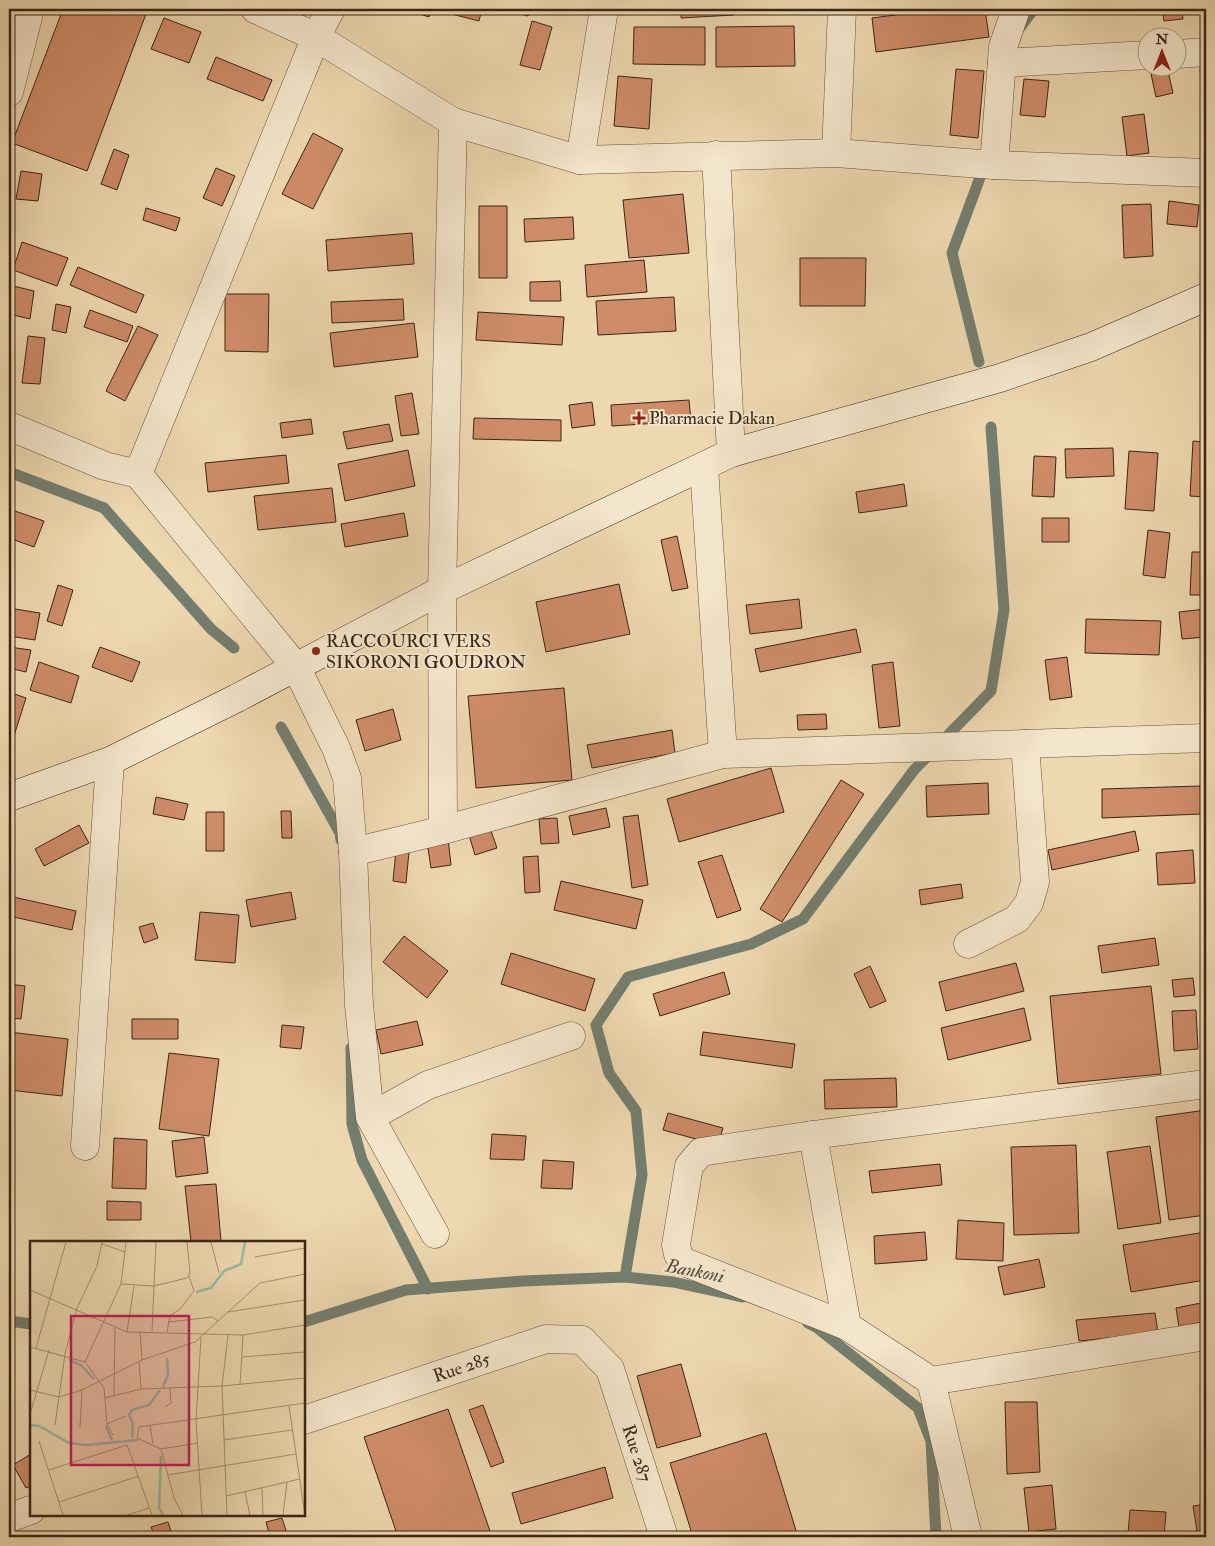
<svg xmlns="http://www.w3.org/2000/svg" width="1215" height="1546" font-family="'IM FELL Double Pica',serif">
  <rect width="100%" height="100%" fill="#eed8b0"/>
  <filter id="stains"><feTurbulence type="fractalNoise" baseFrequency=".004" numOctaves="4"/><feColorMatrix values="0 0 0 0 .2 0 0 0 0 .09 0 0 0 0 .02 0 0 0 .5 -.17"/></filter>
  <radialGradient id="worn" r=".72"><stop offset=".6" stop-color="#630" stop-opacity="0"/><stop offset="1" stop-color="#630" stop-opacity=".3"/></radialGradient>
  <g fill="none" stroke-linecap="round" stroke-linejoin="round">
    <path stroke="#747e6f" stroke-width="11" d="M1019,29L1034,9
      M979,362L952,253L985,164
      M9,472L104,508L211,629L234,648
      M281,727L340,833L341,840
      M351,1048L352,1124L362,1160L428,1289
      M625,1277L642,1175L636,1111L609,1073L596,1025L628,977L751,944L803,919L914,770L991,691L1004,610L991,427
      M9,1321L31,1324
      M304,1322L406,1290L523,1281L625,1277L673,1282L742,1297
      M808,1323L816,1327L918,1408L931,1441L936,1537"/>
  </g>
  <path fill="#cf8c69" stroke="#3a2519" d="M63,9H133L146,14L87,171L12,143Z
    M405,9H432L429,17Z
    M441,9H482L479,21L440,11Z
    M502,9H531L528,16Z
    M681,9H734V15L681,18Z
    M941,9H985L989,37L876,52L872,18Z
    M1162,9H1182L1183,19L1164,21Z
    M164,18L201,32L189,63L151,49Z
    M532,21L552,27L540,70L520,65Z
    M794,26L795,66L716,67V27Z
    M634,27H705V65L633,64Z
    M216,57L272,80L263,101L207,79Z
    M1206,68V113L1204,114L1200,69Z
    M956,69L984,71L978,138L950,135Z
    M1168,71L1173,93L1156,97L1151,74Z
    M618,76L652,79L649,129L614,126Z
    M1024,79L1049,81L1045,117L1020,115Z
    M1144,114L1149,153L1127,156L1122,117Z
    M313,133L343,149L313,209L282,194Z
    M114,149L129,155L117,190L101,184Z
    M216,168L235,176L222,206L203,198Z
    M21,171L42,174L38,201L16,199Z
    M683,194L689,253L629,258L623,200Z
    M1169,201L1199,205L1197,227L1167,224Z
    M1151,204L1153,256L1124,258L1122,205Z
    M479,206H507V278H479Z
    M146,208L180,218L176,231L143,220Z
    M573,217L574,239L525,242L524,219Z
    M412,233L414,264L328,271L326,240Z
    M22,242L68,258L57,286L13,270Z
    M800,258H866L865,306H800Z
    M644,260L647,292L587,297L585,265Z
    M78,267L144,295L136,313L70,285Z
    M560,281L561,301H530V282Z
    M9,285L34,291L30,319L9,314Z
    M225,294H269L268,352L225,351Z
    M674,297L676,331L598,335L596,301Z
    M403,299L404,320L332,323L331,302Z
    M56,304L71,307L66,333L52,330Z
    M90,310L133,326L127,342L84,327Z
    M478,312L564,317L562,345L476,340Z
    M414,323L418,357L334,367L330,333Z
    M138,326L158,335L125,401L106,391Z
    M28,336L45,338L40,384L22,383Z
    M412,393L419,434L401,436L395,396Z
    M689,400L691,421L612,426L611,405Z
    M592,402L595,425L572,428L569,405Z
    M474,418L561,420V441L473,439Z
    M311,419L313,434L282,438L280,423Z
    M389,424L393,441L347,449L343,432Z
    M1193,441L1206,442V497L1190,496Z
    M1113,448L1114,476L1066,478L1065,449Z
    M408,450L415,486L345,501L338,464Z
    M1129,451L1158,453L1154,511L1125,509Z
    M286,455L289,483L208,492L205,463Z
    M1034,456L1056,457L1054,497L1032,496Z
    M904,484L907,506L859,513L856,492Z
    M332,488L336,522L258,530L254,496Z
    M9,509L44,521L34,547L9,538Z
    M404,513L408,536L345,547L341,524Z
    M1042,518H1069V542H1042Z
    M1148,530L1170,533L1165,578L1143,575Z
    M677,536L688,588L672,591L661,540Z
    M1192,552H1206V595H1190Z
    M619,584L630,634L546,652L536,602Z
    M58,585L73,590L62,626L47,621Z
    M799,599L802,628L750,634L746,605Z
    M9,608L40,613L35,640L9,636Z
    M1206,609V637L1182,639L1179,612Z
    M1086,619L1161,621L1159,655L1085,653Z
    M856,629L861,652L760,672L755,649Z
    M9,647L31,650L26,672L9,668Z
    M100,647L140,662L132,682L92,667Z
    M1067,657L1072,697L1050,700L1045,660Z
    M39,662L79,676L71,703L30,690Z
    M893,662L900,726L879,728L872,665Z
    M564,688L572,780L476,788L468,696Z
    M9,692L26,698L13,739L9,737Z
    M393,709L401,740L365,751L356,720Z
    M826,714L827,729L798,730L797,715Z
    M672,730L675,753L592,768L587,745Z
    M771,768L784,812L679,842L667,799Z
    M841,780L864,794L782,922L760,909Z
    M988,783L989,814L927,817L926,786Z
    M1200,786L1202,814L1102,818V789Z
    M156,797L188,804L184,820L153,814Z
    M606,808L610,827L573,835L569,816Z
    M281,811H291L292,838H282Z
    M206,812H224V851H206Z
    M638,815L648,885L632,888L623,817Z
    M557,818L559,843L541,844L539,819Z
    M79,825L89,843L44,866L35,849Z
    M490,828L497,848L475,855L469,835Z
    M1135,831L1139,851L1052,870L1048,850Z
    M448,838L451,865L431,868L427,842Z
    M396,850L409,852L406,883L393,881Z
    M1193,850L1195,883L1158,885L1156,853Z
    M722,855L741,910L717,918L698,862Z
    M538,856L540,892L525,893L523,857Z
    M561,881L643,900L636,929L554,910Z
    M961,884L963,898L921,905L919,890Z
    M291,892L296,919L251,927L246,900Z
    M9,896L76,911L72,930L9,916Z
    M200,912L239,915L235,963L195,960Z
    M153,923L158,938L144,943L139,927Z
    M404,936L448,971L427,998L383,962Z
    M1155,938L1159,965L1102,973L1098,946Z
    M511,953L595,979L585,1011L501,984Z
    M1016,963L1024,991L946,1011L939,982Z
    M870,966L886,1001L870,1008L854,974Z
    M724,972L730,994L660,1016L653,994Z
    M1193,978L1195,995L1174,997L1172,980Z
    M9,984L25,986L21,1019L9,1018Z
    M1151,986L1161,1074L1058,1084L1050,996Z
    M1024,1008L1031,1040L948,1060L941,1028Z
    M1196,1010L1198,1049L1174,1051L1172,1011Z
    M132,1019H178V1039H132Z
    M417,1021L423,1045L381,1054L376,1030Z
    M282,1025L304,1027L301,1049L280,1047Z
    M9,1032L68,1039L62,1096L9,1090Z
    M703,1032L795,1044L792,1068L700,1055Z
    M169,1053L219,1059L209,1136L159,1129Z
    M896,1078L897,1107L825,1109L824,1080Z
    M1206,1110V1215L1169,1220L1156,1117Z
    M668,1113L723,1128L718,1145L663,1130Z
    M492,1134L526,1136L524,1160L490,1159Z
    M204,1137L208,1173L176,1177L172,1141Z
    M114,1138L147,1140L146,1189L112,1188Z
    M1076,1145L1079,1233L1014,1235L1011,1147Z
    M1150,1146L1161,1223L1118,1229L1107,1152Z
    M543,1160L574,1162L572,1189L541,1188Z
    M940,1164L942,1185L872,1193L869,1171Z
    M216,1184L221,1241L191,1242L185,1186Z
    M107,1201L141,1202V1220H107Z
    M958,1220L1004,1223L1003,1261L956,1259Z
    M925,1232L927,1260L875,1264L874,1236Z
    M1206,1232V1280L1131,1292L1123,1245Z
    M1039,1259L1045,1287L1004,1295L998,1267Z
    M1206,1302V1321L1179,1327L1176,1308Z
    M1155,1313L1158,1333L1079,1341L1076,1320Z
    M681,1364L701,1436L657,1448L637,1376Z
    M1005,1402H1037L1040,1472L1007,1474Z
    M483,1405L504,1462L491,1467L469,1410Z
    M448,1409L492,1537H398L364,1437Z
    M766,1433L798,1537H693L670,1463Z
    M31,1454V1486L26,1488L13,1465Z
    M605,1467L613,1498L521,1524L512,1493Z
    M1052,1485L1056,1529L1029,1532L1024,1488Z
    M1206,1504V1537H1198L1193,1506Z
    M1130,1510L1166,1512L1164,1537L1128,1534Z
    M282,1518L288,1537H270L266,1522Z
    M168,1522L173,1537H155L151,1527Z"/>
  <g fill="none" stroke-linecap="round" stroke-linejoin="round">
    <defs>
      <g id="street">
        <path d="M255,9L316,37L453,122L580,160L836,153L994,165L1206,173"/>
        <path d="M1178,54L1206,52"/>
        <path d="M1002,63L1148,55"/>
        <path d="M9,92L30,9"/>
        <path d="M836,153L842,9"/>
        <path d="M716,155L731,453"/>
        <path d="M580,160L604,9"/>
        <path d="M994,165L1003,47L1016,9"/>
        <path d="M9,426L105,466L138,474L296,667L336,748L347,778L353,852L359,1005L370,1117L435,1234"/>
        <path d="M704,467L723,754"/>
        <path d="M138,474L316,37L331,9"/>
        <path d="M443,830L442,590L453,122"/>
        <path d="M353,852L443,830L723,754L1206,738"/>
        <path d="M968,944L1017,919L1029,903L1035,882L1025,744"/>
        <path d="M370,1117L428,1085L571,1036"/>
        <path d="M813,1135L847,1326"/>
        <path d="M85,1146L110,761"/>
        <path d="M931,1381L1206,1336"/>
        <path id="s1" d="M304,1420L546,1339L582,1340L610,1369L664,1537"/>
        <path d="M9,1518L31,1510"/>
        <path d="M968,1537L931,1381L847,1326L682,1261L678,1254L676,1245L689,1166L701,1152L813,1135L1206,1084"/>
      </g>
      <path id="secondary" d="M9,797L110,761L237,698L442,590L731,453L1000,378L1091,347L1206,297"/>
    </defs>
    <use href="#street" stroke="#67523f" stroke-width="29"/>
    <use href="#secondary" stroke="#3a2519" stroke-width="29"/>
    <use href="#street" stroke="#f4e6cc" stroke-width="28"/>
    <use href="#secondary" stroke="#f4e6cc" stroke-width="28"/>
  </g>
  <g fill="#8f2418" stroke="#f4e6cc" stroke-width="2">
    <path d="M636.5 410.5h5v5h5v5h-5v5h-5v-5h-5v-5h5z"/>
    <circle cx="316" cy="651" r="5"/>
  </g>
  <g text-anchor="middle" stroke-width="4" stroke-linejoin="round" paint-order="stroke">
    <g font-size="18" fill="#3a2519" stroke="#f4e6cc" text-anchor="start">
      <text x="649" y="424">Pharmacie Dakan</text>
      <text x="326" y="647">RACCOURCI VERS<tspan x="326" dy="21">SIKORONI GOUDRON</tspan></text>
    </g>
    <g font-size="18" fill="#3a2519" stroke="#f4e6cc">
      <text dy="6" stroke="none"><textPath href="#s1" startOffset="166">Rue 285</textPath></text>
      <text dy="6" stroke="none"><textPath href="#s1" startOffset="420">Rue 287</textPath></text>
    </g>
    <g font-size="19" font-style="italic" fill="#524a3d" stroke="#f4e6cc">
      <text transform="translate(695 1270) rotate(11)" y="7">Bankoni</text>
    </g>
  </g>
  <g transform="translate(30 1241)">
    <rect width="275" height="275" fill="#eed8b0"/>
    <path fill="none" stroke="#9abaa8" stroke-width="2.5" d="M166,51L181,47L194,30L211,23L215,1M39,119L51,124L64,138M133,146L138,134L137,117M0,184L9,185L39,202L56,204L108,199M76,185L82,199M102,197L103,182L99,174L102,169L119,164L130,149M131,215L129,267L133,274"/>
    <path fill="none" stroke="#a69074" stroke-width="1" d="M181,1L189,32M72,3L95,11M225,16L275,7M91,43L124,45L157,37L160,32L157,1M0,49L97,91L213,94L275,84M198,71L275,59M138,81L182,76L188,80M110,90L112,119M122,90L126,1M97,91L104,45M137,91L140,75L150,68L164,50L159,35M171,97L166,179L172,274M0,106L55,121L74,147L77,183L83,194M6,107L36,1M212,116L275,111M109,120L111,148M55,121L91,43L96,1M210,144L213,94M0,149L29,156L52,149L112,119L165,101L230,42L275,33M84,155L85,87M75,157L111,148L192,145L275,137M259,165L275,274M135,166L141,162L140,147M1,170L19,109M77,183L96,175M25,184L35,113L47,67L67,25L72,1M120,185L123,203M50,186L52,149M194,199L262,189M9,200L33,274M131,208L168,202M19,229L97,204L122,274M137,234L266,213M232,247L233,274M215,251L220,274M196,255L270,238M29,261L109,235M97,274L119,267M153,274L144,257L131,208L107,197L109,186L275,162M197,274L192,145L198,94M253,274L257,241"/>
    <path fill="#c2185b" fill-opacity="0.15" stroke="#c2185b" stroke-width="2.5" d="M41,75H159V224H41Z"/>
    <rect width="275" height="275" fill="none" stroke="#3a2519" stroke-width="2.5"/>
  </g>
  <rect width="1215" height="1546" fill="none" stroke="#eed8b0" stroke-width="30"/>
  <rect x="10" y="10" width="1195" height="1526" fill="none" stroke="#3a2519" stroke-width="2.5"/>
  <rect x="15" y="15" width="1185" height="1516" fill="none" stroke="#3a2519"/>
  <g transform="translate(1162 52)"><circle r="24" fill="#f4e6cc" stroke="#aa9984"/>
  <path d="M0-4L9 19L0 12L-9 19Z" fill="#8f2418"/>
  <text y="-8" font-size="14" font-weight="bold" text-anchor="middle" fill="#3a2519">N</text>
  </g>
  <rect width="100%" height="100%" filter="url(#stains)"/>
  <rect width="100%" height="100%" fill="url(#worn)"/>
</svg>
